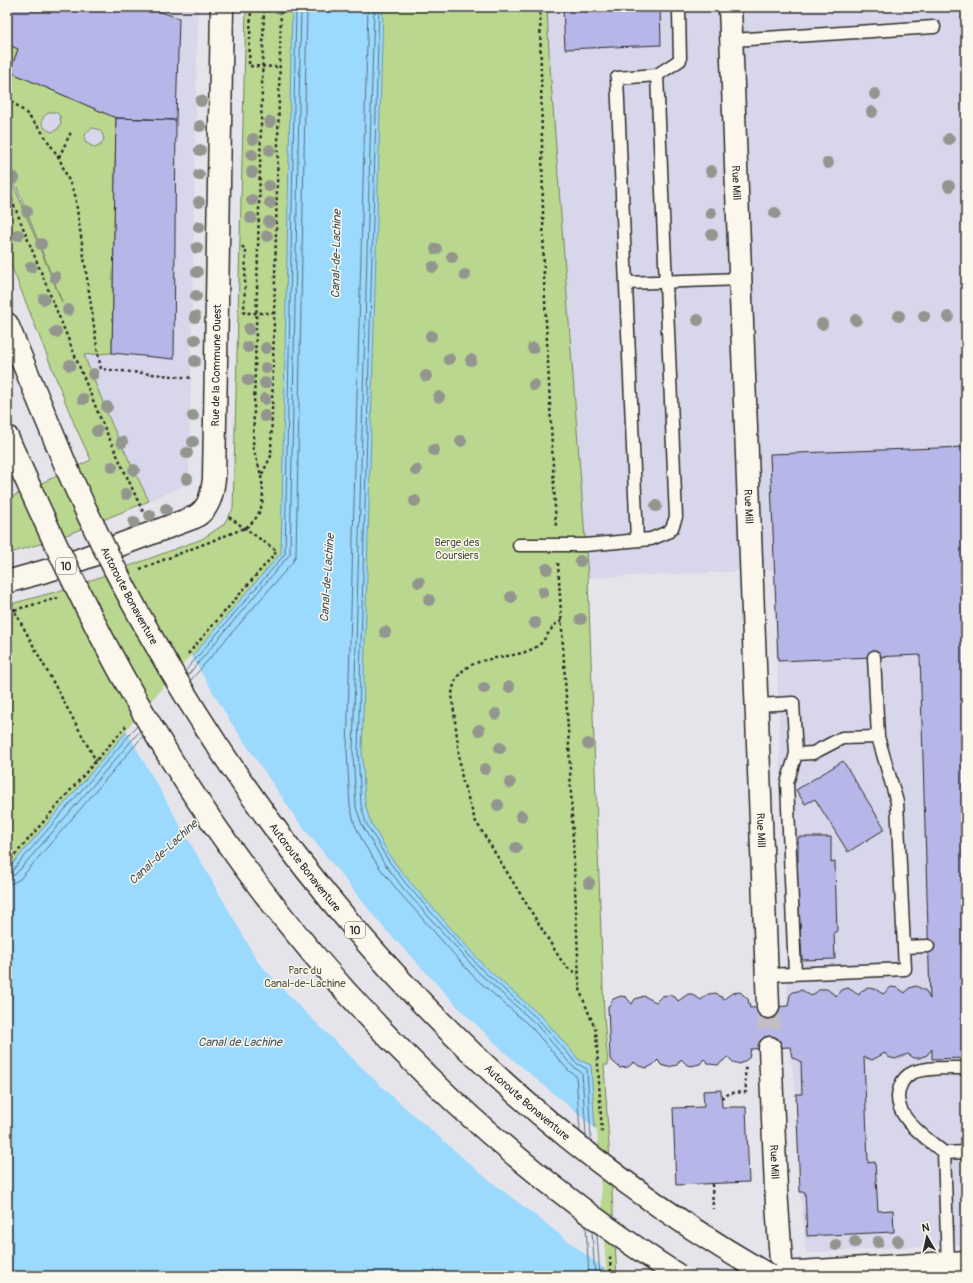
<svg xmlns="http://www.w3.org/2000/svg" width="973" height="1283" font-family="Pangolin,sans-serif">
  <rect width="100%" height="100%" fill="#e6e4eb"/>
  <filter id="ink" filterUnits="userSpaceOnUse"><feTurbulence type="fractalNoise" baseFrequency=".025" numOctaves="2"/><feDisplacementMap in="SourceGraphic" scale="8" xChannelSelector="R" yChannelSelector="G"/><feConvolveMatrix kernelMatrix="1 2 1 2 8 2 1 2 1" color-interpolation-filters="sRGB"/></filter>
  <g filter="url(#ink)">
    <path fill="#d8d6ea" d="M7,7H198L189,478L184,486L149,501L112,425L7,169Z
      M547,7H966V1244L806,1253L800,1192L796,1094L789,1047L774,570L588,578L549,54Z"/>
    <path fill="#bad78f" stroke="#72815d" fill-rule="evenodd" d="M246,7H547L549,54L588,578L604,1015L608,1065H604L617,1276H7V605L70,588L202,539L223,525L233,509Z
      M7,44L18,49L10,72L116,118L112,353L84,355L112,425L149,501L59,538L7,554V499L91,460L75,426L7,255V169L62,302L7,162ZM50,112H56L60,116L61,123L58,129L52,132C40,128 38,118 50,112ZM92,128C100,129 102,131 104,139L101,145L95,148L85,142C84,134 86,132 92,128Z"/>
    <path fill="#9bd9fd" stroke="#6e93a9" d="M292,7H383L362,751L365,804L370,821L391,858L410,882L485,967L543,1018L579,1060L591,1065L604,1276H7V870L281,553Z"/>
    <path fill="#e6e4eb" d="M191,655L230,721L298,821L383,927L462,1011L510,1057L597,1130L606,1270L485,1177L385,1090L297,1004L258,962L126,730Z"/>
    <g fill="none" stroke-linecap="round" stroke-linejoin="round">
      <path stroke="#58717f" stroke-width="1" d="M368,7L347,751L350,806L355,825L364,844L379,867L399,892L474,977L532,1028L568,1070L576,1076L580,1130
        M374,7L353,751L356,807L362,825L384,863L403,888L479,973L536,1024L572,1066L582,1073L586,1135
        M379,7L358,751L361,805L366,823L388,860L407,885L482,970L540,1021L576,1063L587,1069L591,1139
        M186,670L285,554L296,7
        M188,675L290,554L301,7
        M191,680L292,563L296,555L307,7
        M7,873L12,871L137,726
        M7,878L16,874L140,731
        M7,884L15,882L20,879L143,736
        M586,1226L589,1276
        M592,1231L595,1276
        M597,1235L600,1276"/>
    </g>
    <path fill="#b6b7e8" stroke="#2b2b2b" d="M7,7H145L179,18L176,120L116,118L10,72L18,49L7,44Z
      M563,7H660L661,45L565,49Z
      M116,118L176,120L174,359L112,353Z
      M966,447V1058L932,1059V1049L927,1055L919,1058H914L908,1054L895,1059L888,1057L885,1053L872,1060L864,1057L868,1163L875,1162L878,1211L893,1210L894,1232L807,1236L805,1192H800L796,1094H802L801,1062L792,1057L790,1047L751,1049L749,1058L740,1064L733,1062L728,1057L718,1065L709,1064L704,1059L700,1064L691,1066L687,1065L681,1059L677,1065L668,1067L661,1065L658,1060L653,1065L647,1068L639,1066L634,1062L628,1067L620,1068L610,1059L608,1007L613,999L621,996L626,997L632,1004L635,999L644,996L656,1002L662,996L670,995L676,998L678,1001L688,994H692L701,1000L708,994L716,993L724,999L732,993L740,992L748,999L750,1008L788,1006L790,995L793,992L802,990L811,996L819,990L822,989H827L836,996L841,990L848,988L859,995L861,991L868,988L875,989L883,994L891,987L898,988L905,993L909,988L916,986L926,991L930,999L920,655L778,661L770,454Z
      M843,761L885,829L848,852L815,799L805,804L796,790Z
      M798,837H831V863L835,862L837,932H834L835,959L802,960L796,863L798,862Z
      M721,1090L722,1107H746L749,1182L676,1185L673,1108L704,1107L703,1091Z"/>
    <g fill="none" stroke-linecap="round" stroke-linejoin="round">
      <path stroke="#c1bfc5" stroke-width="22" stroke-dasharray="22 11" stroke-linecap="butt" d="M768,1007L770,1048"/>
      <defs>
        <path id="lane" d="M732,40L934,27
          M657,75L680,60L679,11
          M626,283L742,279
          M519,545H585L651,539L668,532L672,528L676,517L657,75L617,78L637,540
          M757,705L793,703L796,754L787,783L795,974
          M796,754L813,753L842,738L878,737L874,657
          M904,947L928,946
          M767,975L905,969L897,802L878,737
          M944,1153C926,1137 889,1115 900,1087C902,1080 907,1075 914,1072C930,1067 949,1068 966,1068
          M948,1263L944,1153L966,1152"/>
        <g id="secondary">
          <path id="s1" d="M730,7L768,1007"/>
          <path id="s2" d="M7,582L63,566L195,517C209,509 212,495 214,479L222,7"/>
          <path id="s3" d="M770,1048L776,1189L782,1276"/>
          <path d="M782,1273L966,1262"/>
        </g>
        <path id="highway" d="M7,324L68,471
          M7,437L30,488"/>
      </defs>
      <use href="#lane" stroke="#2b2b2b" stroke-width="15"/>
      <use href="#secondary" stroke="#2b2b2b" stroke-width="25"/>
      <use href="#highway" stroke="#2b2b2b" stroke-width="25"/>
      <path stroke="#2b2b2b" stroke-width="2.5" stroke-dasharray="3 3" stroke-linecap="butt" d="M251,7L249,66L280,67
        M540,7L544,280L556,528
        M7,97L26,113L40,129L59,158L75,195L98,354L101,369L193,378
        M59,157L72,130
        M7,188L101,420L143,512
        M242,246L246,251L244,313H274
        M262,474L271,456L281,7
        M558,563L569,746L579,981L581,994L596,1031L602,1134
        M140,569L245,528C273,511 262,474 253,449L264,7
        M58,598L14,610L96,761
        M7,611L14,610L12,604
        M562,621C550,624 547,641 536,647C509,664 456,649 452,695L462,779L475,820L559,957L566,967L578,974
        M188,654L277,551L229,517
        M7,864L126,726
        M721,1098L731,1093L746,1092L745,1069L749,1068
        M712,1184L713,1209
        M610,1257L611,1276"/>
      <use href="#lane" stroke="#fbf7ec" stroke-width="12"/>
      <use href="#secondary" stroke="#fbf7ec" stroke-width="22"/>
      <use href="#highway" stroke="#fbf7ec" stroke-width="22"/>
      <defs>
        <g id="highway-bridge">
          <path id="s4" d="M68,471C215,801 453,1095 770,1276"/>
          <path d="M30,488C71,580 116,670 169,756C298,963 473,1144 679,1276"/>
        </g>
      </defs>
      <use href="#highway-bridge" stroke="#2b2b2b" stroke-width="25" stroke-linecap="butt"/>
      <use href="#highway-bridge" stroke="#fbf7ec" stroke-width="22"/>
    </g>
    <g fill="#93968f">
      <circle cx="875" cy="94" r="6"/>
      <circle cx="201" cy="101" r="6"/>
      <circle cx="872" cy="112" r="6"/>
      <circle cx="270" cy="122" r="6"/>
      <circle cx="200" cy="126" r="6"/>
      <circle cx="253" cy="139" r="6"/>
      <circle cx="949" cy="139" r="6"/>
      <circle cx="200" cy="150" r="6"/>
      <circle cx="270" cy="150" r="6"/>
      <circle cx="252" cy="155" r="6"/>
      <circle cx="828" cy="163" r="6"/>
      <circle cx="711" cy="171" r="6"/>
      <circle cx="252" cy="172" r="6"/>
      <circle cx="199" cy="175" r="6"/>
      <circle cx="14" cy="178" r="6"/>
      <circle cx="269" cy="186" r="6"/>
      <circle cx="949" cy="186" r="6"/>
      <circle cx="252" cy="200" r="6"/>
      <circle cx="199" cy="202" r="6"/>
      <circle cx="270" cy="203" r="6"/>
      <circle cx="27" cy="211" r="6"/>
      <circle cx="711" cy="213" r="6"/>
      <circle cx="775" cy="213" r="6"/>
      <circle cx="251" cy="218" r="6"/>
      <circle cx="269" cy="222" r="6"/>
      <circle cx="199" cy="227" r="6"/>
      <circle cx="18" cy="235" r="6"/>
      <circle cx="712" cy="235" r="6"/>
      <circle cx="267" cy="236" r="6"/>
      <circle cx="41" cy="244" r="6"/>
      <circle cx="197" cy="248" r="6"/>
      <circle cx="436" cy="249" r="6"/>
      <circle cx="452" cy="257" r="6"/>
      <circle cx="31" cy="267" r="6"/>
      <circle cx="433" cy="267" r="6"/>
      <circle cx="197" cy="272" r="6"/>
      <circle cx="465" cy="275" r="6"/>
      <circle cx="55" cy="277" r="6"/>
      <circle cx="196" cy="296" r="6"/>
      <circle cx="44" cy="299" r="6"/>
      <circle cx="68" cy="310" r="6"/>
      <circle cx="899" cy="316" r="6"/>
      <circle cx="924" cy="316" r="6"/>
      <circle cx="195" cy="317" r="6"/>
      <circle cx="948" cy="317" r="6"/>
      <circle cx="698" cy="320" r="6"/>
      <circle cx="856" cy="320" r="6"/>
      <circle cx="822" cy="324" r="6"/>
      <circle cx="249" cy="329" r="6"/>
      <circle cx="56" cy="332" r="6"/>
      <circle cx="431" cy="336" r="6"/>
      <circle cx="195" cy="340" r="6"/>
      <circle cx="248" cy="347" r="6"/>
      <circle cx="266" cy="348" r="6"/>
      <circle cx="533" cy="348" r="6"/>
      <circle cx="449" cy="359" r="6"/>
      <circle cx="471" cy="360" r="6"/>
      <circle cx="195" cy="361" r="6"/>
      <circle cx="70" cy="365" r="6"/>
      <circle cx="266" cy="368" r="6"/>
      <circle cx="93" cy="374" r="6"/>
      <circle cx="426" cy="376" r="6"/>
      <circle cx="248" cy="380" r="6"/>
      <circle cx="265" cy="383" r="6"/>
      <circle cx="534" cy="385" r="6"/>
      <circle cx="439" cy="397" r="6"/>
      <circle cx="83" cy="399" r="6"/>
      <circle cx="265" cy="399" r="6"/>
      <circle cx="107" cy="407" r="6"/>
      <circle cx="193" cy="416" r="6"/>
      <circle cx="265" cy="416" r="6"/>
      <circle cx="97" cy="431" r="6"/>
      <circle cx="461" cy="441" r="6"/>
      <circle cx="122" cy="442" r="6"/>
      <circle cx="193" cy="442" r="6"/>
      <circle cx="434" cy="450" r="6"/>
      <circle cx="187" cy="453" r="6"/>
      <circle cx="112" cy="467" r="6"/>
      <circle cx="134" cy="470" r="6"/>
      <circle cx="416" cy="470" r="6"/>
      <circle cx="187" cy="479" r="6"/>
      <circle cx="126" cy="494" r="6"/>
      <circle cx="415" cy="501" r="6"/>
      <circle cx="656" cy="506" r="6"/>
      <circle cx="166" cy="509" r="6"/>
      <circle cx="150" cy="515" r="6"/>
      <circle cx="134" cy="522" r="6"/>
      <circle cx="580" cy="561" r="6"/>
      <circle cx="547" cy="569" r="6"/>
      <circle cx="419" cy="582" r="6"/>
      <circle cx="543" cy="592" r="6"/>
      <circle cx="511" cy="597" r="6"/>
      <circle cx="429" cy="600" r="6"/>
      <circle cx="581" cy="619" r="6"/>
      <circle cx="535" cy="623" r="6"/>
      <circle cx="385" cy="632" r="6"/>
      <circle cx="509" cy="687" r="6"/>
      <circle cx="484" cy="688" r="6"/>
      <circle cx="496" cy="714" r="6"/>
      <circle cx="479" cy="730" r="6"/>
      <circle cx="588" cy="744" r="6"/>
      <circle cx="500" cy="748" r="6"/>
      <circle cx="485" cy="769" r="6"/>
      <circle cx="510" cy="783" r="6"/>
      <circle cx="498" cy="805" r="6"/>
      <circle cx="521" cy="816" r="6"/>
      <circle cx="516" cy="848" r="6"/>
      <circle cx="589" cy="883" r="6"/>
      <circle cx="898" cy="1241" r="6"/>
      <circle cx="855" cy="1242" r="6"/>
      <circle cx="878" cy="1242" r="6"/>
      <circle cx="836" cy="1245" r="6"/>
    </g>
  </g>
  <g text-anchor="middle" stroke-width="3" stroke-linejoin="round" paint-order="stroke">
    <g fill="#fbf7ec" stroke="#696865" stroke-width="1">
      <rect x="56" y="558" width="20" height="16" rx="3"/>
      <rect x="345" y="922" width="20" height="16" rx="3"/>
    </g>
    <g font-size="10" font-weight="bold" fill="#2b2b2b">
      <text x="66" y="570">10</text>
      <text x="355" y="934">10</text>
    </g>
    <g font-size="11" fill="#2b2b2b" stroke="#fbf7ec">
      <text dy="4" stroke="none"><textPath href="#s1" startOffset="176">Rue Mill</textPath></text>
      <text dy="4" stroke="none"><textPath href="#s2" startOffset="357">Rue de la Commune Ouest</textPath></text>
      <text dy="4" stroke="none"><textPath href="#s1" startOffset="500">Rue Mill</textPath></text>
      <text dy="4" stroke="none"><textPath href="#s4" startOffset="139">Autoroute Bonaventure</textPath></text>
      <text dy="4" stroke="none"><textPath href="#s1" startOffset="824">Rue Mill</textPath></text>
      <text dy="4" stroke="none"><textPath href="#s4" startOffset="463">Autoroute Bonaventure</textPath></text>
      <text dy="4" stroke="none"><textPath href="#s4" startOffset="787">Autoroute Bonaventure</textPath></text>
      <text dy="4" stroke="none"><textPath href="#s3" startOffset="114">Rue Mill</textPath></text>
    </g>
    <g font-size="11" fill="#4f5644" stroke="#fbf7ec">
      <text x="457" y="546">Berge des<tspan x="457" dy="13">Coursiers</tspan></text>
      <text x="305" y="974">Parc du<tspan x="305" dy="13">Canal-de-Lachine</tspan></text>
    </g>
    <g font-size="12" font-style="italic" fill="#475660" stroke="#fbf7ec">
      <text transform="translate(336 254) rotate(-89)" y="4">Canal-de-Lachine</text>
      <text transform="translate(327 578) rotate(-86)" y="4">Canal-de-Lachine</text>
      <text transform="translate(163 852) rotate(-43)" y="4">Canal-de-Lachine</text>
      <text x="240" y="1046">Canal de Lachine</text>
    </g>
  </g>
  <rect width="973" height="1283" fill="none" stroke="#fbf7ec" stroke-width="24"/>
  <rect x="12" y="12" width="949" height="1259" fill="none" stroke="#2b2b2b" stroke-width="1.5" filter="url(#ink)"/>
  <g transform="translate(927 1237) rotate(351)" stroke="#fbf7ec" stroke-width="3" paint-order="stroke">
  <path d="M0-3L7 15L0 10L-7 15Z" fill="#2b2b2b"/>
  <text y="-6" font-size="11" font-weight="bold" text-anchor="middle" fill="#2b2b2b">N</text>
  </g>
</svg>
